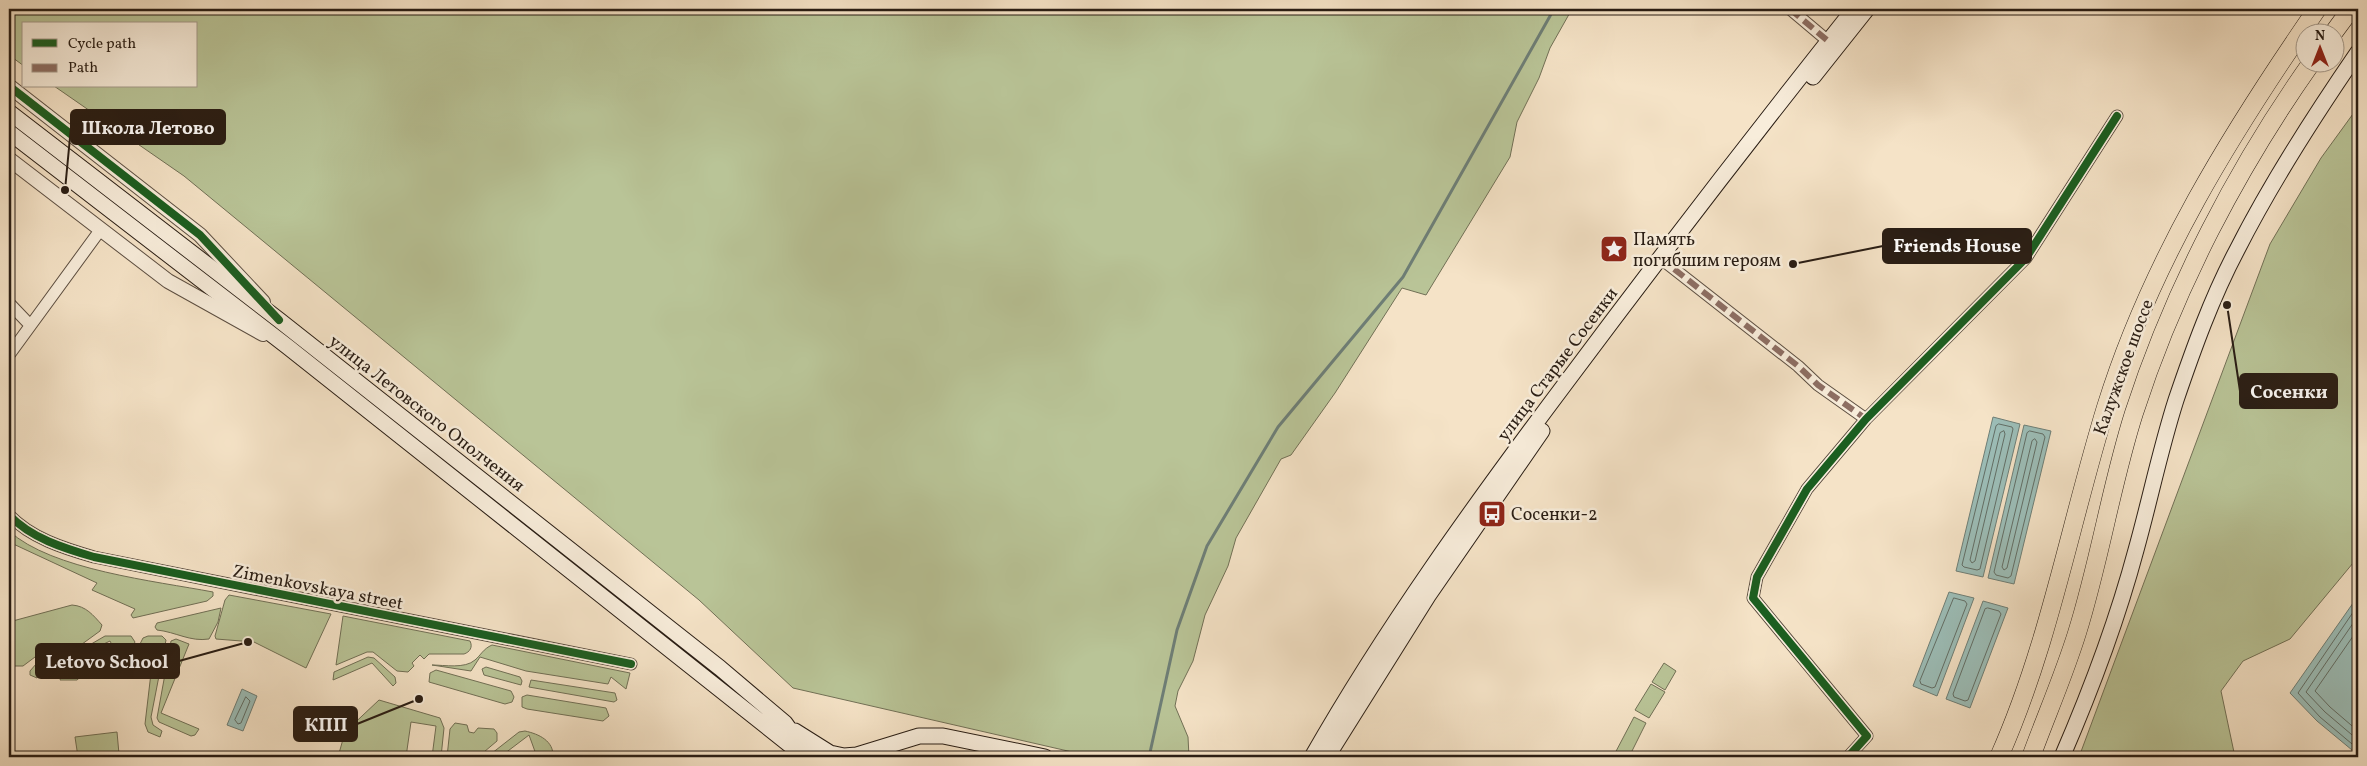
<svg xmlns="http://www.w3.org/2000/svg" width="2367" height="766" font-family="Vollkorn,serif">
  <rect width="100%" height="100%" fill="#f5e3c7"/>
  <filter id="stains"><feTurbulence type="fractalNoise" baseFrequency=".004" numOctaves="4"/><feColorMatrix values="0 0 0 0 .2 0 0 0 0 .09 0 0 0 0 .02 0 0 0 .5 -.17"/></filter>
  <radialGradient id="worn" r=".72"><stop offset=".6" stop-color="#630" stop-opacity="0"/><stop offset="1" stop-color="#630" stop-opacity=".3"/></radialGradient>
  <path fill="#b9c497" stroke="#717056" d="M9,9H1572L1550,48L1539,78L1517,122L1510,157L1426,295L1402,288L1335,393L1291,455L1281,459L1236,538L1228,566L1205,615L1193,661L1178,691L1175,706L1188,737L1189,757H1094L793,688L699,600L184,176L54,86H196V24H24V66L9,55Z
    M2358,107V557L2290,639L2243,661L2221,691L2235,757H2079L2270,244L2321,158Z
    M9,531C52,570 155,581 213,592V596L207,601L133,618L131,615L135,609L92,590L97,583L9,542Z
    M229,595L331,614L306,668L254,642L216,639L215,636L225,600Z
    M72,605C86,606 93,615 102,625L100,631L78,647L66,651H43L23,666H9V622Z
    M221,608L218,622L209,639C190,642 176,632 157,630L155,627L157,623Z
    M343,616L470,641C473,647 470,652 464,654H429L424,659L420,655L412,663L414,666L408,672L397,671L373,652H367L336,665Z
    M131,636L135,642L128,654L118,657L110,641L89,651L95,664L77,680H60L65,667L43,660L37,678L30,675V671L43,656L74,654L105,636Z
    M148,636H162L166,640L151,717L153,725L162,731L160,737L148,732L145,724L153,656L151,653L133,658L143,638Z
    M176,639L189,644L161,713L199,729L195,735L191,736L159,722L157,718L171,641Z
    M492,645L630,673L626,689L611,677L608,684L526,671L480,657L471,671L432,665C444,665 465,669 475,660C481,655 483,649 492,645Z
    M368,657L374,658L395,677L396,683L393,686L372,663L333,680L334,672Z
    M1664,663L1676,671L1665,690L1652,682Z
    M486,667L520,677L522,681L521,685L484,675L482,669Z
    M436,670L511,691L514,697L512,702L505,704L429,682L430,673Z
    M531,680L615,693L617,700L614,702L529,687Z
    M1651,684L1665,692L1649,718L1635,710Z
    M527,695L606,708L609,716L603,721L527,709L522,707V697Z
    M379,700L440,718L444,728L441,757H432L436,726L411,722L406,757H338L345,732Z
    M1634,717L1646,723L1629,757H1613Z
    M455,723L467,725L469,732L474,733L478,728L494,729L497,733V741L478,757H447L450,729Z
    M525,731C539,734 554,741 553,757H537L529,735L500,757H487L519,732Z
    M117,732L119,754L78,757L75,737Z"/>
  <path fill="#9cbeb8" stroke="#6e7e76" d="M1993,417L2020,424L1983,577L1956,571Z
    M2024,425L2051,431L2014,584L1988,578Z
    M1949,592L1974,598L1937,696L1913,686Z
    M2358,596V755L2317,721L2290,693Z
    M1983,601L2008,608L1970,708L1946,699Z
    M242,689L257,696L243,731L227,725Z"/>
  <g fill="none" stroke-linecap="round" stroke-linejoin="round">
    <path stroke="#626e66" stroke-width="1" d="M1999,424L2012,427L2013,429L1980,569L1977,570L1964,567L1962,565L1996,426Z
      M2004,431L2005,434L1975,561L1972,563L1970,560L2000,433Z
      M2030,431L2043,434L2045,437L2011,576L2008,578L1996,575L1994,572L2027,433Z
      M2035,439L2037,442L2007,568L2004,570L2002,567L2032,441Z
      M1954,598L1965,601L1967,604L1935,687L1932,688L1921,684L1920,681Z
      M2358,605L2298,693L2320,717L2358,749
      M1988,608L1999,611L2001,614L1968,700L1965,701L1954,697L1953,694L1985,609Z
      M2358,616L2306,692L2325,712L2358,740
      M2358,629L2315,691L2330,707L2358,731
      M246,697L250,701L241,723L238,724L235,720Z"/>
    <path stroke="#6e7e76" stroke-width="3" d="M1149,757L1177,630L1207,546L1278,427L1403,277L1554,9"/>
    <defs>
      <path id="minor" d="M1790,9L1828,41
        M1660,258L1798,366L1818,385L1866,419
        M9,303L30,325
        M9,355L101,229
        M9,515C31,538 63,548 94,557L631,664
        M1848,757L1867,736L1753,598L1757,577L1807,489L1866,419L2026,258L2117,116"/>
      <path id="tertiary" d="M9,86L200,235L263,302
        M9,159L168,281L263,334"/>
      <path id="secondary" d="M1813,77L1867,9
        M9,112L279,320L720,668L785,723L809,757
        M9,132L288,347L800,753
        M795,731L830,753L844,756L857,755L919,736H943L1045,757
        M1312,757C1386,627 1475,504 1565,384C1659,258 1756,132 1854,9
        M1327,757L1428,596L1542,431
        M2062,757C2091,690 2117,621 2136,550C2150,500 2160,450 2176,400C2193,350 2212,297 2237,250C2272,181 2314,116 2358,52"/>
      <path id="trunk" d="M2334,32L2351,9
        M1999,757C2049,645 2070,524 2106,407C2151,262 2231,133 2317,9
        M2031,757C2046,716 2064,675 2077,633C2100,560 2111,485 2134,413C2174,289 2237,168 2312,62"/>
    </defs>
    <use href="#minor" stroke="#5c4e41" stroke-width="13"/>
    <use href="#tertiary" stroke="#5c4e41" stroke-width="16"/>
    <use href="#secondary" stroke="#291d14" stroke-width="17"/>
    <use href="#trunk" stroke="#291d14" stroke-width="19"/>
    <use href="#minor" stroke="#f8eddb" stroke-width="11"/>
    <use href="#tertiary" stroke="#f8eddb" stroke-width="14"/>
    <use href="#secondary" stroke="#f8eddb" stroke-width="15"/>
    <use href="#trunk" stroke="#f5e3c7" stroke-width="18"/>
    <path stroke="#8d6e63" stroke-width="6" stroke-dasharray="12 6" stroke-linecap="butt" d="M1790,9L1828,41
      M1660,258L1798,366L1818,385L1866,419"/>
    <defs>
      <path id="cycleway" d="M9,86L200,235L279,320
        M9,515C31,538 63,548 94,557L631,664
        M1848,757L1867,736L1753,598L1757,577L1807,489L1866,419L2026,258L2117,116"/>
    </defs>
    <use href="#cycleway" stroke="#f8eddb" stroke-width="11"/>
    <use href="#cycleway" stroke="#1b5e20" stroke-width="8"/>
  </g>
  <defs>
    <symbol id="sight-square" viewBox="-11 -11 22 22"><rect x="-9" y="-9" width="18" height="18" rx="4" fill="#8f2418" stroke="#f8eddb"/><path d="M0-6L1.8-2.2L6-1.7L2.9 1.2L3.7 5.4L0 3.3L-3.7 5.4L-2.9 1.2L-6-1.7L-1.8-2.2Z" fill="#fff"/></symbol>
    <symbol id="bus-square" viewBox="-11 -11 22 22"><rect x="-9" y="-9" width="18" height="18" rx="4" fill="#8f2418" stroke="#f8eddb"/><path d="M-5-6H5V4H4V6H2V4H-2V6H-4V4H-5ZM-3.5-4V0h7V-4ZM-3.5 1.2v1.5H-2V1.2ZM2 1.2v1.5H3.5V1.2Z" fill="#fff"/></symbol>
  </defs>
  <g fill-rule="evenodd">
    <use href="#sight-square" x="1598" y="233" width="32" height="32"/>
    <use href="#bus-square" x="1476" y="498" width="32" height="32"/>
  </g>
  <g text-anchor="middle" stroke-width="5" stroke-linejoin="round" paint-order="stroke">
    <g font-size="18" fill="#291d14" stroke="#f8eddb" text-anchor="start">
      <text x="1633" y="245">Память<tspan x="1633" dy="21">погибшим героям</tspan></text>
      <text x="1511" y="520">Сосенки-2</text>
    </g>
    <g font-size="18" fill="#291d14" stroke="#f8eddb">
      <text transform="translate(1557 364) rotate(-53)" y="6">улица Старые Сосенки</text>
      <text transform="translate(2123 367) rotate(-70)" y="6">Калужское шоссе</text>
      <text transform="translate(427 413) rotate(38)" y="6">улица Летовского Ополчения</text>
      <text transform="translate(318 587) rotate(11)" y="6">Zimenkovskaya street</text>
    </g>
  </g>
  <path fill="none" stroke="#291d14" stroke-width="2" d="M65 190L71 127M1793 264L1883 246M2227 305L2240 391M248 642L179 661M419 699L357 724"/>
  <g fill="#291d14" stroke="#f8eddb" stroke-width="2">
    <circle cx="65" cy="190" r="5"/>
    <circle cx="1793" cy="264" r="5"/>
    <circle cx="2227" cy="305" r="5"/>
    <circle cx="248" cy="642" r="5"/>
    <circle cx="419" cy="699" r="5"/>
  </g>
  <g fill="#291d14" stroke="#291d14" stroke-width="2">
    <rect x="71" y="110" width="154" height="34" rx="5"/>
    <rect x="1883" y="229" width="148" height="34" rx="5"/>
    <rect x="2240" y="374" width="97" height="34" rx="5"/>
    <rect x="36" y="644" width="143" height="34" rx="5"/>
    <rect x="294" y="707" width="63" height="34" rx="5"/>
  </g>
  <g font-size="19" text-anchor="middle" font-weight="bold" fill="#fff">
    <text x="148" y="134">Школа Летово</text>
    <text x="1957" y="252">Friends House</text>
    <text x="2289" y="398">Сосенки</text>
    <text x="107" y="668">Letovo School</text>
    <text x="326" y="731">КПП</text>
  </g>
  <rect width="2367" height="766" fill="none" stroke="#f5e3c7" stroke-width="30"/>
  <rect x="10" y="10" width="2347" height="746" fill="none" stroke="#291d14" stroke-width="2.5"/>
  <rect x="15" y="15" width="2337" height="736" fill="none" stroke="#291d14"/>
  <rect x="22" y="22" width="175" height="65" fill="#f8eddb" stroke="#a59a8b"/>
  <rect x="32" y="39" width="25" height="8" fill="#1b5e20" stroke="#a59a8b"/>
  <text x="68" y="48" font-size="15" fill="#291d14">Cycle path</text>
  <rect x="32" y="64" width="25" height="8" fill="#8d6e63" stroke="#a59a8b"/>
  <text x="68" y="72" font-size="15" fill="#291d14">Path</text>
  <g transform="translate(2320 48)"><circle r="24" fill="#f8eddb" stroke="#a59a8b"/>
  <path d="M0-4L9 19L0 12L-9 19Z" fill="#8f2418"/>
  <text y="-8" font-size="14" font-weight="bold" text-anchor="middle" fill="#291d14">N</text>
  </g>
  <rect width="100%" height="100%" filter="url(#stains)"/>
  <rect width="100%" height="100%" fill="url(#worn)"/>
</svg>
